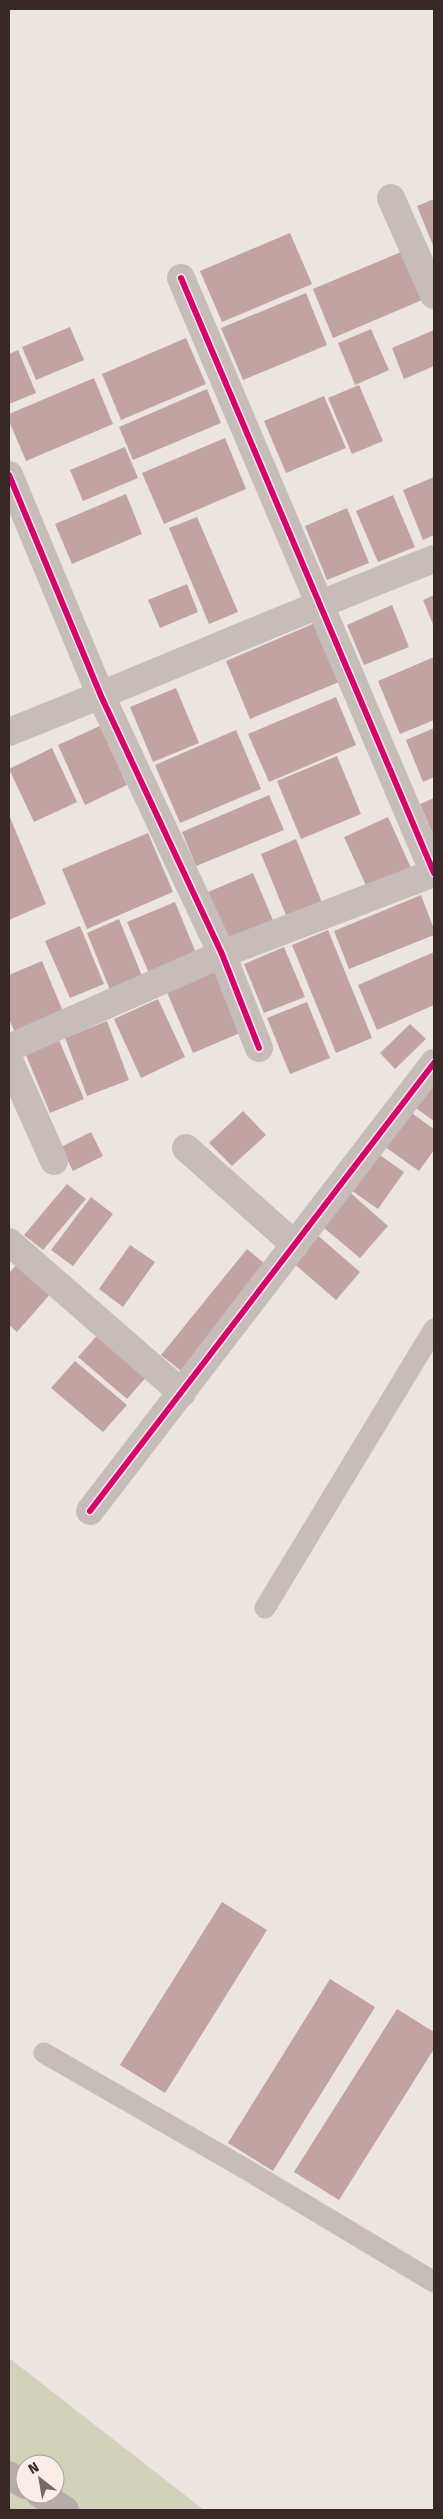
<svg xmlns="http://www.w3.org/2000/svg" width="443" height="2519" font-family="'Fira Sans',sans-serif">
  <rect width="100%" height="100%" fill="#ece4e0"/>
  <path fill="#d2d1ba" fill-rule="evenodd" d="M9,2358L204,2510H9ZM25,2464H55V2494H25Z"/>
  <path fill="#c1a4a1" d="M434,199V248L417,206Z
    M290,233L312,284L222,322L200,271Z
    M401,252L422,300L333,338L313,289Z
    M306,293L327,345L243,380L221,328Z
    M70,327L84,360L36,380L22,347Z
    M371,329L389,370L355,385L338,343Z
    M434,330V366L404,379L392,348Z
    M186,338L206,384L121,420L102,374Z
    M18,350L36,393L9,404V354Z
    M94,378L113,424L26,461L9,421V414Z
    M359,385L383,441L352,454L328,398Z
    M207,389L221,423L133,460L119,427Z
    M324,396L346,448L286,473L264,421Z
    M225,438L246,489L164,524L142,473Z
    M125,447L138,478L83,501L70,470Z
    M434,477V535L423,540L403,490Z
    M126,494L142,534L72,564L55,524Z
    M393,495L415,547L378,562L356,511Z
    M347,508L369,563L327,580L305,526Z
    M197,517L238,612L209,624L169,528Z
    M187,584L198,612L160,628L148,600Z
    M434,595V627L423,600Z
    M392,605L409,647L364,665L347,625Z
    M315,623L339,682L250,719L226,661Z
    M434,657V720L400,734L378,681Z
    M176,688L199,743L153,762L130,707Z
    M336,697L356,745L269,782L248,734Z
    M100,726L127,785L85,805L58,745Z
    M434,728V777L423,782L406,740Z
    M236,730L261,789L180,823L155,765Z
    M52,748L77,802L34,822L9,769Z
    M337,756L361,814L301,839L277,781Z
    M269,795L284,830L196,866L182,832Z
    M434,798V837L420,804Z
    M9,815L46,904L9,920Z
    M388,817L412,870L368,890L344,837Z
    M148,833L173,892L87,929L62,869Z
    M296,839L323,905L288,920L261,854Z
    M253,873L275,925L230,944L208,892Z
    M421,895L434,929V935L349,969L334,931Z
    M175,902L196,953L149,973L127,922Z
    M119,919L142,976L110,990L87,933Z
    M80,926L104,984L70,998L45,941Z
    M328,930L372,1038L336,1053L292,945Z
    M284,947L305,997L264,1013L244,964Z
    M434,952V1005L377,1030L358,985Z
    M42,961L64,1014L16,1035L9,1019V975Z
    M214,970L240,1033L193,1053L166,990Z
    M158,999L185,1057L141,1078L114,1019Z
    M307,1002L330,1058L290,1074L267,1018Z
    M107,1021L129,1080L87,1096L65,1038Z
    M410,1024L426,1039L395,1069L380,1053Z
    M59,1040L84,1099L50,1113L26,1055Z
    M434,1076V1121L413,1106Z
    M406,1109L434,1129V1150L419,1171L381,1144Z
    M243,1111L266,1135L232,1166L209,1143Z
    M91,1132L103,1156L73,1171L61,1147Z
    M374,1151L404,1172L378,1209L348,1188Z
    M67,1184L86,1199L43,1250L24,1235Z
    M346,1189L388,1226L360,1258L318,1223Z
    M91,1197L113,1214L73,1266L51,1250Z
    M315,1233L360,1272L336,1300L291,1261Z
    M130,1245L155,1262L123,1307L99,1289Z
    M247,1249L271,1269L185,1374L161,1355Z
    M18,1263L52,1292L17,1332L9,1325V1273Z
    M100,1332L149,1374L127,1399L78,1357Z
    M75,1361L127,1405L103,1432L51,1388Z
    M222,1902L267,1930L165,2093L120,2065Z
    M330,1979L375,2007L273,2171L228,2143Z
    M397,2009L434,2032V2049L339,2200L294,2172Z"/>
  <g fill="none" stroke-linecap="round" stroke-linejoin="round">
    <path stroke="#c6bcb9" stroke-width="21" d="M265,1608L434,1329
      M44,2053L249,2171L434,2282"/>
    <path stroke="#c6bcb9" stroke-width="28" d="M391,198L434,295
      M181,278L434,873
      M9,475L101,696L222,954L259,1048
      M9,732C151,676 291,614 434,559
      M9,1048L222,954L434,873
      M9,1060L54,1161
      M186,1148L295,1245
      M9,1242L182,1393
      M90,1511L434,1063"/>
    <path stroke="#b6aca9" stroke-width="28" d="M9,2475L25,2485
      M40,2494L65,2510"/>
    <defs>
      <path id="cycleway" d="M181,278L434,873
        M9,475L101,696L222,954L259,1048
        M90,1511L434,1063"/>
    </defs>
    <use href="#cycleway" stroke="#faede7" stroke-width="9"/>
    <use href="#cycleway" stroke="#d6006c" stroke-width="6"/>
  </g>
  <rect width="443" height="2519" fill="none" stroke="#372927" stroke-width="20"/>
  <g transform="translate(40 2479) rotate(329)"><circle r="24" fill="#faede7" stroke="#ac9f9a"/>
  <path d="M0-4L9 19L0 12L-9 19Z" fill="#766a68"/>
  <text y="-8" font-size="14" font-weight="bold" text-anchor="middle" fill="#372927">N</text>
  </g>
</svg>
